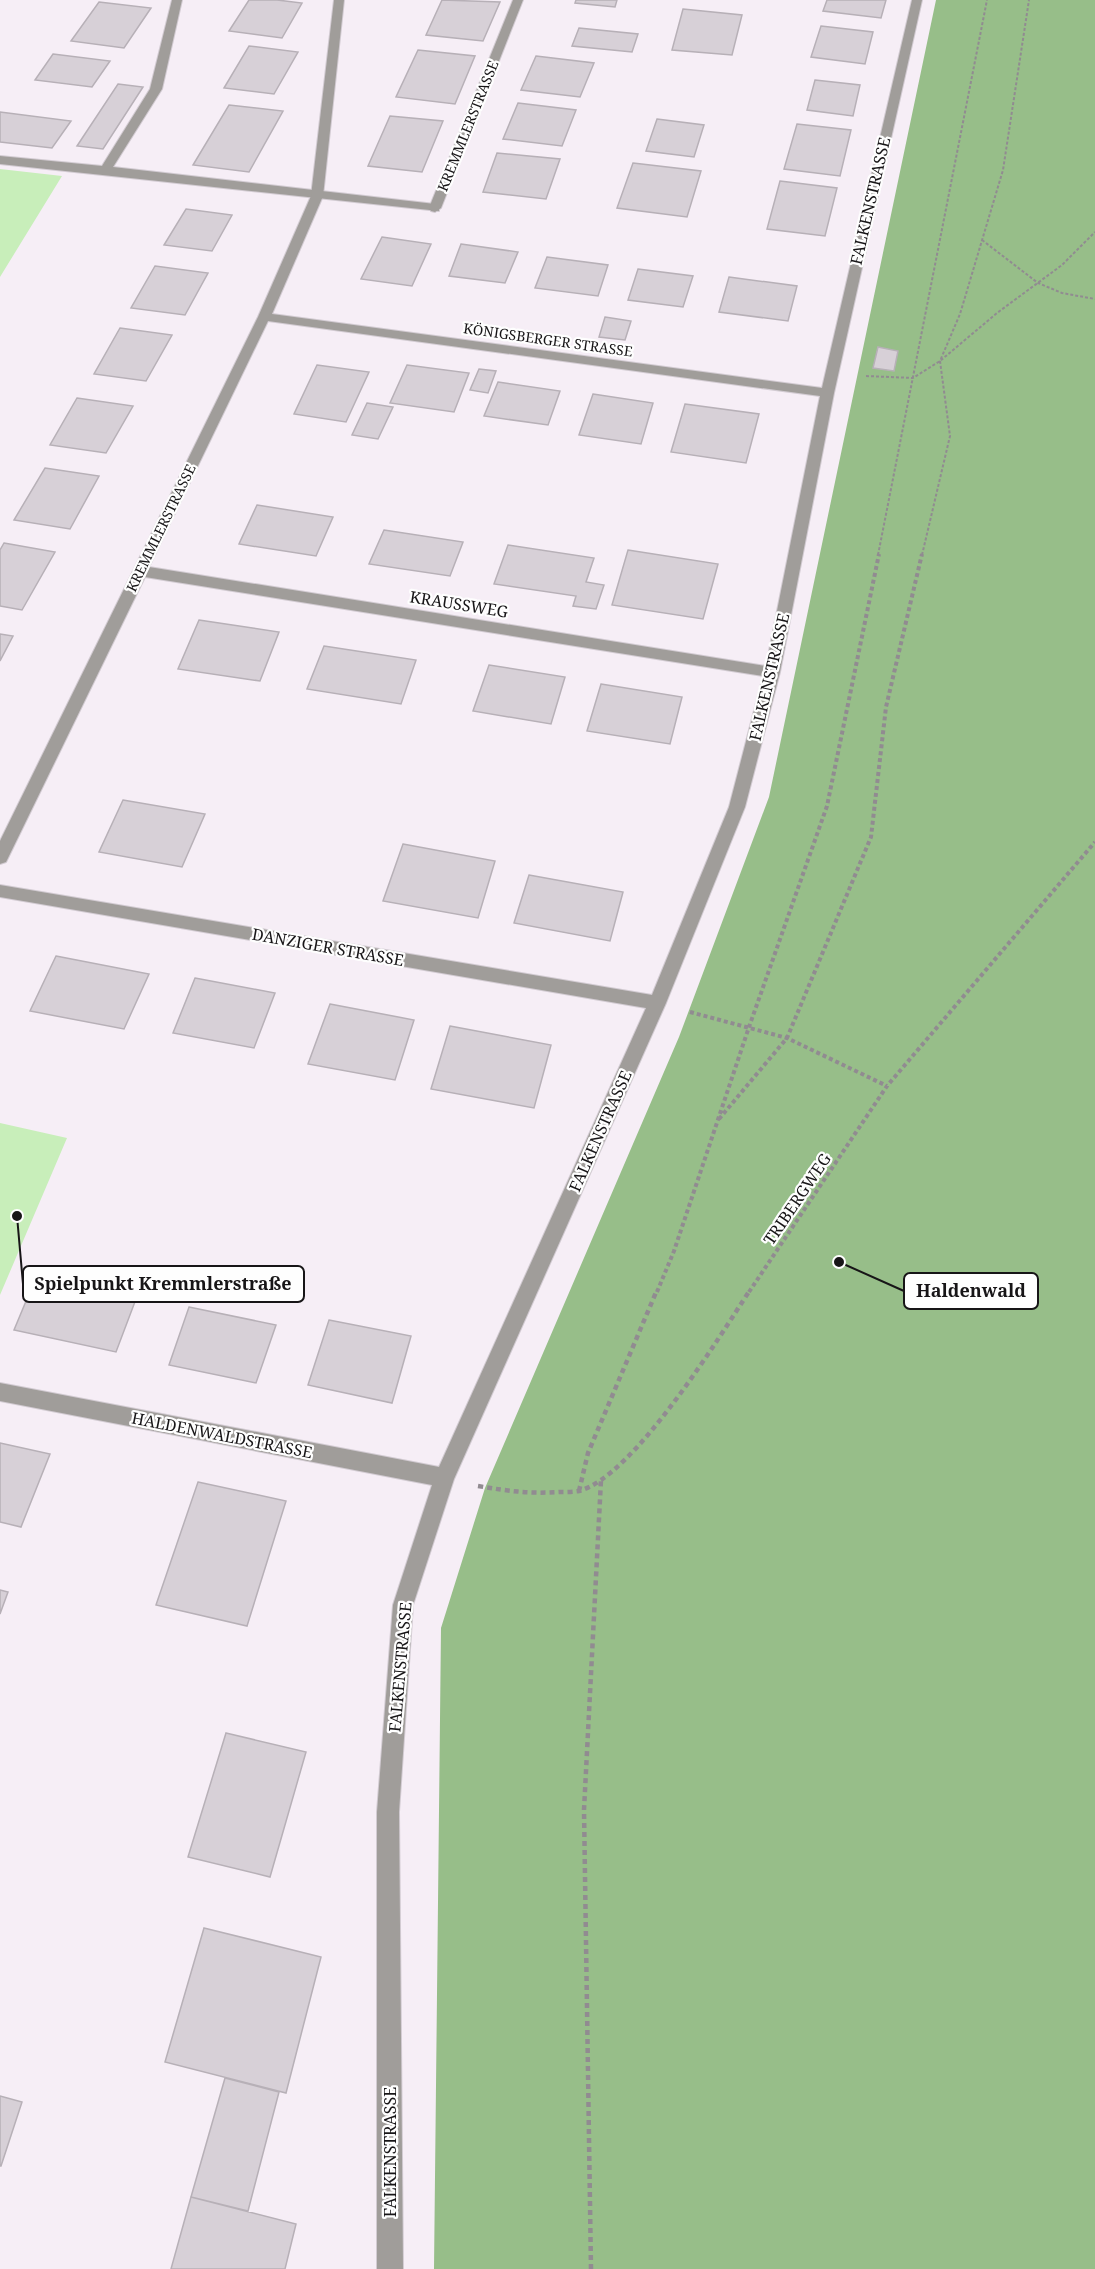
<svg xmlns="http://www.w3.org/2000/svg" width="1095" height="2269" font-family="'Noto Serif',serif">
  <rect width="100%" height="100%" fill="#f6eef6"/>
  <path fill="#c8eeba" d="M0,169L62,176L0,277Z
    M0,1123L67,1138L0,1295Z"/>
  <path fill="#97be89" d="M936,0H1095V2269H434L441,1628L485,1488L679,1037L769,797Z"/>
  <path fill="#d7d0d7" stroke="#b7b0b7" stroke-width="1.5" d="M249,0H277L302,3L282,38L229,31Z
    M442,0L500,2L483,41L426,35Z
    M576,0H617L615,7L575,3Z
    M827,0H886L881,18L823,11Z
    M99,2L151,8L124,48L71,41Z
    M683,9L742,15L732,55L672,50Z
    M821,26L873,32L865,64L811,57Z
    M579,28L638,34L632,52L572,46Z
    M249,46L298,52L274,94L224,88Z
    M418,50L475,56L455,104L396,97Z
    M53,54L110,61L92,87L35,80Z
    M536,56L594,63L580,97L521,90Z
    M815,80L860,85L853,116L807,110Z
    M118,84L143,87L103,149L77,146Z
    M518,103L576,110L562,146L503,139Z
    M229,105L283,111L249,172L193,165Z
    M0,112L71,121L52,148L0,142Z
    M390,116L443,121L422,172L368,166Z
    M657,119L704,125L694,157L646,151Z
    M797,124L851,130L840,176L784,169Z
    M497,153L560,159L546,199L483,192Z
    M633,163L701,171L687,217L617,208Z
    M780,181L837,188L825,236L767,229Z
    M186,209L232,215L212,251L164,245Z
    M382,237L431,244L412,286L361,279Z
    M461,244L518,252L505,283L449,276Z
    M547,257L608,265L598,296L535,288Z
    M155,266L208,273L185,315L131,308Z
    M638,269L693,276L683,307L628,300Z
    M729,277L797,286L788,321L719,312Z
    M605,317L631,321L625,340L599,337Z
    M120,328L172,335L146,381L94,374Z
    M878,347L898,351L894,371L873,368Z
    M317,365L369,372L346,422L294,414Z
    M407,365L469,373L454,412L390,403Z
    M479,369L496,371L488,393L470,390Z
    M498,382L560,391L548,425L484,416Z
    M593,394L653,403L641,444L579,435Z
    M77,398L133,406L106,453L50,445Z
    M367,403L393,407L378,439L352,435Z
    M685,404L759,414L746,463L671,452Z
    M45,468L99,476L70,529L14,520Z
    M257,505L333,517L316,556L239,544Z
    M384,530L463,542L450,576L369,564Z
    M4,543L55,552L22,610L0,606V550Z
    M508,545L594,558L586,582L604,585L596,609L573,606L576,596L494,584Z
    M628,550L718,564L703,619L612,605Z
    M199,620L279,632L260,681L178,669Z
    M0,634L13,636L0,661Z
    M324,646L416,660L401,704L307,689Z
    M489,665L565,677L551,724L473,711Z
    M601,684L682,697L670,744L587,731Z
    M123,800L205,814L182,867L99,852Z
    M403,844L495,861L478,918L383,901Z
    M529,875L623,892L610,941L514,923Z
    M56,956L149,974L124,1029L30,1011Z
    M195,978L275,993L254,1048L173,1033Z
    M330,1004L414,1020L395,1080L308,1064Z
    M450,1026L551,1045L534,1108L431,1089Z
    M39,1270L139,1291L116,1352L14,1330Z
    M189,1307L276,1325L256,1383L169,1365Z
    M329,1320L411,1336L392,1403L308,1385Z
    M0,1443L50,1454L21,1527L0,1522Z
    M198,1482L286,1501L247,1626L156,1605Z
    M0,1590L8,1592L0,1614Z
    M226,1733L306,1752L270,1877L188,1857Z
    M204,1928L321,1957L286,2093L165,2062Z
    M225,2078L279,2092L248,2211L191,2197Z
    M0,2096L22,2102L1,2166H0Z
    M191,2197L296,2224L285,2269H171Z"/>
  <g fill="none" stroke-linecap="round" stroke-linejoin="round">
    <defs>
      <path id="lane" d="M172,0H182L162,89L113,167L435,204L439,205V211L0,164V156L102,166L150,89Z"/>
      <path id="street" d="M334,0H344L323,196L272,314L822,388L912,0H922L834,393L780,672L745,807L666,1003L454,1479L413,1605L399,1812L403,2269H377V1812L393,1605L432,1485L0,1401V1383L439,1467L646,1008L0,897V885L652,995L729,807L763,676L145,577L8,858L6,862L0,864V841L258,317L311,196ZM268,321L820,396L766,666L149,567Z
        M513,0H523L441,208L435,212L431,211L429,208Z"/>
    </defs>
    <use href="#lane" stroke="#d2cbd2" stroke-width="2"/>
    <use href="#street" stroke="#d2cbd2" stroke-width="2"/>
    <path stroke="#918b91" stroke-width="2" stroke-dasharray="3 2" stroke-linecap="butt" d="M982,240L1038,283L1062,293L1095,299
      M866,376L913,378L940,361L997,313L1062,265L1095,232
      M878,555L987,0
      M922,555L950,436L940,361L960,314L1003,170L1029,0"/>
    <path stroke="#918b91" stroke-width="4" stroke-dasharray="4 3" stroke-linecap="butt" d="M690,1012L787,1038L887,1086
      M719,1119L787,1038L871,837L886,707L922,554
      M657,1292L674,1251L749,1027L827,806L879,554
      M749,1292L887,1086L1095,842"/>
    <path stroke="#918b91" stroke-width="4.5" stroke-dasharray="5 4" stroke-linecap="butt" d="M478,1486C508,1491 529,1494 560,1492C566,1492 573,1492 579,1491C634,1476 718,1339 750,1290
      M579,1491L588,1453L657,1290
      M591,2269L584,1810L601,1480"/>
    <use href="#lane" fill="#a09d9a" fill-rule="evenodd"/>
    <use href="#street" fill="#a09d9a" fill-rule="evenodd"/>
  </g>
  <g text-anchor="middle" stroke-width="4.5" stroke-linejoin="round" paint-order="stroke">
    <g font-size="14" fill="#171517" stroke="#fefefe">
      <text transform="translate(468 126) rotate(-68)" y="5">KREMMLERSTRASSE</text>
      <text transform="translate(548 340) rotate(8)" y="5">KÖNIGSBERGER STRASSE</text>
      <text transform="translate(161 528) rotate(-64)" y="5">KREMMLERSTRASSE</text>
    </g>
    <g font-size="16" fill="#171517" stroke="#fefefe">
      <text transform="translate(870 201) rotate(-77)" y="6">FALKENSTRASSE</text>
      <text transform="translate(459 604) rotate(9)" y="6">KRAUSSWEG</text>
      <text transform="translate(769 677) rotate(-77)" y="6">FALKENSTRASSE</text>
      <text transform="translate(328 947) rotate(10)" y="6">DANZIGER STRASSE</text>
      <text transform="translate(600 1131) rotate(-66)" y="6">FALKENSTRASSE</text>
      <text transform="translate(797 1199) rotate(-56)" y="6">TRIBERGWEG</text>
      <text transform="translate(222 1435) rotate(11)" y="6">HALDENWALDSTRASSE</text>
      <text transform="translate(400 1667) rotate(-85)" y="6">FALKENSTRASSE</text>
      <text transform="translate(390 2152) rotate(-90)" y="6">FALKENSTRASSE</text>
    </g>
  </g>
  <path fill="none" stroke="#171517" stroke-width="2" d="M17 1216L23 1284M839 1262L904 1291"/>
  <g fill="#171517" stroke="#fefefe" stroke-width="2">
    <circle cx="17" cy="1216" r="6"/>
    <circle cx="839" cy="1262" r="6"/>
  </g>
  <g fill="#fefefe" stroke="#171517" stroke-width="2">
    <rect x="23" y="1266" width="281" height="36" rx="6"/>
    <rect x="904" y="1273" width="134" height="36" rx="6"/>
  </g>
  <g font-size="18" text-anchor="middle" font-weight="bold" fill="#171517">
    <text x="163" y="1290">Spielpunkt Kremmlerstraße</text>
    <text x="971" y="1297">Haldenwald</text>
  </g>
</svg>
